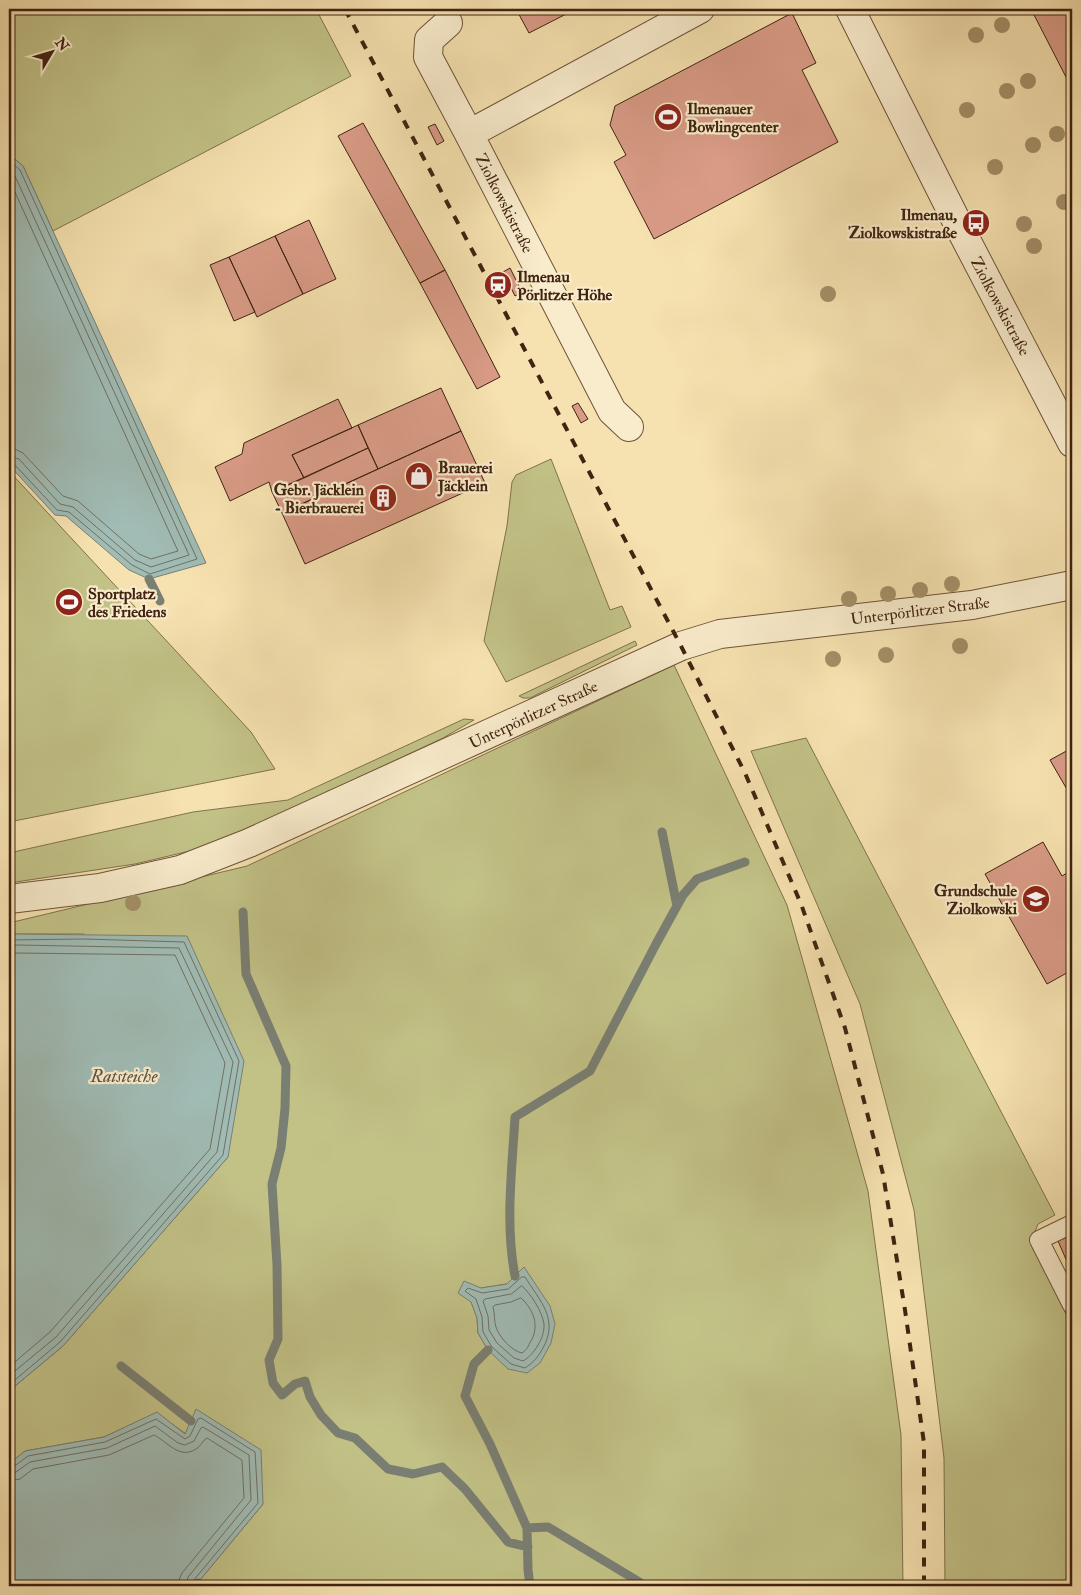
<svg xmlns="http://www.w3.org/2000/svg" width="1081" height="1595" font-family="'IM FELL Double Pica',serif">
  <rect width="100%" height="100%" fill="#f6e2b0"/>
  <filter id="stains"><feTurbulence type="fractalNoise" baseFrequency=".004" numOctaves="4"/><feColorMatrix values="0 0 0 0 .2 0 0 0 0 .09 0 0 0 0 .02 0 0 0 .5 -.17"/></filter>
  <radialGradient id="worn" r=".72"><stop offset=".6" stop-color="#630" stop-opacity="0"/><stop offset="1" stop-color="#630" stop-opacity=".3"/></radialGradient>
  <path fill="#c2c287" stroke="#81724c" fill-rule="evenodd" d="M9,9H316L351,76L53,231L23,166L9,154Z
    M551,459L610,610L622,606L631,627L506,682L484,641L507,526L512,482L516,475Z
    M9,471L251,732L275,769L9,822Z
    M635,641L637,645L530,698H523L519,696Z
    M674,665L787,905L868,1191L901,1435L903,1586H195L263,1504L196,1410L186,1434L157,1413L104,1437L25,1451L9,1464V1391L63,1346L228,1157L84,934H15L9,936V923L247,866ZM524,1268L488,1350L478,1333L477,1318L471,1301L481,1288L507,1284Z
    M464,719L474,720L443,738L343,785L236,834L194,850L135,864L9,883V853L193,812L288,800Z
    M806,738L1055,1215L1038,1224L1033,1237L1072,1328V1586H945L944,1458L914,1210L860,1004L751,751Z"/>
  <path fill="#a0bcb5" stroke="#7a7f73" d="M9,154L23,166L206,563L149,579L129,570L66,516L55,515L9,465Z
    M15,934L187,936L244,1061L228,1157L63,1346L9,1391V936Z
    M524,1267L550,1306L555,1324L551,1343L540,1363L527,1373L508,1369L488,1350L478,1333L477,1318L471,1302L458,1293L464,1281L481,1288L507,1284Z
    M196,1409L261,1450L263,1504L195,1586H9V1464L25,1451L104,1437L157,1412L185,1434Z"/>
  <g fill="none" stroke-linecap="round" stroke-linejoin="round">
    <path stroke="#707063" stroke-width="1" d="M9,160L20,170L197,559L150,574L132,565L69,512L57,510L14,464L9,462
      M9,168L14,174L189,555L151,567L135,560L73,507L60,504L19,459L9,456
      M9,179L178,551L151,559L139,554L78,501L63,496L23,453L15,449L9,448
      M9,940L84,939L184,942L239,1061L223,1155L60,1342L9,1385
      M9,946L17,945L179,948L233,1062L217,1152L56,1337L9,1376
      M9,954L18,953L175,955L225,1063L210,1149L50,1332L9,1367
      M522,1277H525C540,1301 559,1319 543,1348C538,1357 534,1362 525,1368L511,1364L492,1347L483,1332L482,1317L476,1299L465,1291L468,1288L482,1293L508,1289Z
      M522,1286C531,1294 542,1311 544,1324C545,1337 534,1355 523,1361L514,1358L497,1343L489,1330L488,1316L483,1301L485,1299L511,1294Z
      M521,1298C533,1309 540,1325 531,1341C528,1346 527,1350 522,1353C512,1351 499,1337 496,1327C494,1321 495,1314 493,1307L495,1305L511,1302Z
      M9,1467H13L28,1456L105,1442L156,1419L185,1439L190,1436L198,1419L201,1418L255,1452L258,1503L193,1581L192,1586
      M9,1474L16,1472L30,1462L107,1448L155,1426L178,1443L185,1445L194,1441L201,1428L203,1427L249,1455L251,1500L188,1577L186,1586
      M9,1481L20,1479L33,1469L109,1455L154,1435C167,1441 179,1460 196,1449C201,1446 202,1441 207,1438L242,1460L244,1498L182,1573L179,1580L178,1586"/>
    <path stroke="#7a7f73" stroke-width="9" d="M149,579L160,601
      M662,832L677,906
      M243,912L246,974L286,1066L285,1108L281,1148L272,1184L277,1265L278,1339L269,1360L273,1383L282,1395L295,1384L305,1381L310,1397L321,1415L338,1433L355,1438L388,1469L413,1474L442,1467L465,1489L508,1542L528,1547
      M515,1276C505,1224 512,1170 515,1117L590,1071L656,944L683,895L697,879L745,862
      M488,1350L474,1364L465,1396L490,1444L527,1528L528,1570L530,1586
      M121,1366L191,1421
      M527,1528L548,1527L646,1586
      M198,1583L200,1586"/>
  </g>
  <path fill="#d99b86" stroke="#402311" d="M516,9H576L529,33Z
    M1031,9H1072V90L1067,79Z
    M792,13L816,63L802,70L838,142L654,239L614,162L626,155L610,125L615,106Z
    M363,123L445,270L420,283L338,136Z
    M435,124L444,141L437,145L428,127Z
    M309,220L336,279L303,294L275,236Z
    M275,236L303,294L257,317L229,257Z
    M229,257L255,312L234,321L210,265Z
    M510,268L522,292L515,296L503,272Z
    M445,270L500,377L477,389L420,283Z
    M441,388L461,431L378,469L358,425Z
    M338,399L352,428L292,455L304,478L272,492L269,482L230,501L215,467L242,454L244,443Z
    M578,403L588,419L581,423L572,406Z
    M358,425L368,448L304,478L292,455Z
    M461,431L485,483L305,564L282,513Z
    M368,448L378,469L282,513L272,492Z
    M1072,748V798L1050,760Z
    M1043,842L1062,876L1072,870V970L1047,984L985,874Z
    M1072,1235V1273L1058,1241Z"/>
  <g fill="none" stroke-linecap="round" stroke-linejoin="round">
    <defs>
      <path id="service" d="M1072,1224L1039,1240L1072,1305"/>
      <path id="minor" d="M850,9L962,232L1072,443
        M448,23L429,40L428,57L469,134L612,411L629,427
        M469,134L700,9"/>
      <path id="tertiary" d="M9,899L100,888L180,870L249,843L681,646L720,634L972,605L1072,585"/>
    </defs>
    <use href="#service" stroke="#6e5339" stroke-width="20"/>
    <use href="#minor" stroke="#6e5339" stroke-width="30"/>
    <use href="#tertiary" stroke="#6e5339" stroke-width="30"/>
    <use href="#service" stroke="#f9eccc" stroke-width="18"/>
    <use href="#minor" stroke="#f9eccc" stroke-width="28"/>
    <use href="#tertiary" stroke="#f9eccc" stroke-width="28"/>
    <path stroke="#402311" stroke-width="4" stroke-dasharray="9 9" stroke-linecap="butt" d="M345,9L681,646L745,773L801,904L845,1028L883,1174L905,1310L924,1443V1586"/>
  </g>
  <g fill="#a48f68">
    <circle cx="1002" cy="25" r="8"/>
    <circle cx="976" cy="35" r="8"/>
    <circle cx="1028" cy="81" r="8"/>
    <circle cx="1007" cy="91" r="8"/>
    <circle cx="967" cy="110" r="8"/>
    <circle cx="1057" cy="134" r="8"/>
    <circle cx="1033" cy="145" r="8"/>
    <circle cx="995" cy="167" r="8"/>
    <circle cx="1064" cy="202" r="8"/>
    <circle cx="1024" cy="224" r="8"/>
    <circle cx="1034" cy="246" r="8"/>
    <circle cx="828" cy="294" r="8"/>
    <circle cx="952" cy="584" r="8"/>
    <circle cx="920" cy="590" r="8"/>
    <circle cx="888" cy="594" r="8"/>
    <circle cx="849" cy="599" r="8"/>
    <circle cx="960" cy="646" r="8"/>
    <circle cx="886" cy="655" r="8"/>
    <circle cx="833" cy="659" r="8"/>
    <circle cx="133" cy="903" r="8"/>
  </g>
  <defs>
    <symbol id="stadium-disc" viewBox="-11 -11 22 22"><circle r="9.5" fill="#8f2418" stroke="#f9eccc"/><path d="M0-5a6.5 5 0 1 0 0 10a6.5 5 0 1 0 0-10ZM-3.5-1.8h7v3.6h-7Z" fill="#fff"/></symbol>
    <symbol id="bus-disc" viewBox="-11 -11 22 22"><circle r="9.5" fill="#8f2418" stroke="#f9eccc"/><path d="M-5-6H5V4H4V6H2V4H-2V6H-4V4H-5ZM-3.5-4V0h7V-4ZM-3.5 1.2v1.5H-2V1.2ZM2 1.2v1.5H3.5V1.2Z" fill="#fff"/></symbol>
    <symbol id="station-disc" viewBox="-11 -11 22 22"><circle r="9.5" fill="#8f2418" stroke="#f9eccc"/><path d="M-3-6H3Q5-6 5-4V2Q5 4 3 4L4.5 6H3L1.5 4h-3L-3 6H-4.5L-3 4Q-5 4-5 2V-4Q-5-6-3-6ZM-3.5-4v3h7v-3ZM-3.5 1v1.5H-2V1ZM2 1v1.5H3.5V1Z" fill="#fff"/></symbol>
    <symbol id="shop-disc" viewBox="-11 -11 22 22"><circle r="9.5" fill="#8f2418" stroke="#f9eccc"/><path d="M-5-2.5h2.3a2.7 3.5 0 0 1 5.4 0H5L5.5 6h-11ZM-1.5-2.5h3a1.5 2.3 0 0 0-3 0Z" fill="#fff"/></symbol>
    <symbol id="building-disc" viewBox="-11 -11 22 22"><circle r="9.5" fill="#8f2418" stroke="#f9eccc"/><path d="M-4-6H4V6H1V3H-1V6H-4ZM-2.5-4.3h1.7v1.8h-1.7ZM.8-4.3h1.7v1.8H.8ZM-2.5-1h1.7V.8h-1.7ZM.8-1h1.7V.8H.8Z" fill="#fff"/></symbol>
    <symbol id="school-disc" viewBox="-11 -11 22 22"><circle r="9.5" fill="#8f2418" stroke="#f9eccc"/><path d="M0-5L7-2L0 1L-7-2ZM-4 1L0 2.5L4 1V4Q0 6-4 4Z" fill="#fff"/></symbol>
  </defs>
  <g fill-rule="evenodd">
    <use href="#stadium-disc" x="652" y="101" width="32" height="32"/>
    <use href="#bus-disc" x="960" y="207" width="32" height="32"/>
    <use href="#station-disc" x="482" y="269" width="32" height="32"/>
    <use href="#shop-disc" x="403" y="460" width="32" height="32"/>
    <use href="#building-disc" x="367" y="482" width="32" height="32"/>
    <use href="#stadium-disc" x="53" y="586" width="32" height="32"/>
    <use href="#school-disc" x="1020" y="883" width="32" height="32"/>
  </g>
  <g text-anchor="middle" stroke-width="4.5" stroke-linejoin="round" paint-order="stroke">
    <g font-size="16" font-weight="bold" fill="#402311" stroke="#f9eccc" text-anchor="start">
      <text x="687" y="114">Ilmenauer<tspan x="687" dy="18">Bowlingcenter</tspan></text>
      <text x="957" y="220" text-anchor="end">Ilmenau,<tspan x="957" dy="18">Ziolkowskistraße</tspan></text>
      <text x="517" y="282">Ilmenau<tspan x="517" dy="18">Pörlitzer Höhe</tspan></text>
      <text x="438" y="473">Brauerei<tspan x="438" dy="18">Jäcklein</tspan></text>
      <text x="364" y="495" text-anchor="end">Gebr. Jäcklein<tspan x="364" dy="18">- Bierbrauerei</tspan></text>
      <text x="88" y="599">Sportplatz<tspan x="88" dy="18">des Friedens</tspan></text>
      <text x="1017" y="896" text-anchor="end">Grundschule<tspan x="1017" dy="18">Ziolkowski</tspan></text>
    </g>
    <g font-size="16" fill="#402311" stroke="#f9eccc">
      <text transform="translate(505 203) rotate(63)" y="6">Ziolkowskistraße</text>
      <text transform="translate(1001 306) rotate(62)" y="6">Ziolkowskistraße</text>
      <text transform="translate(920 610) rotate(-7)" y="6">Unterpörlitzer Straße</text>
      <text transform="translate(533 714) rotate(-25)" y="6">Unterpörlitzer Straße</text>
    </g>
    <g font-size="18" font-style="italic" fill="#5d5142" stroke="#f9eccc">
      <text x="124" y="1082">Ratsteiche</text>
    </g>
  </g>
  <rect width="1081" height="1595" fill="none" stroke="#f6e2b0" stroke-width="30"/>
  <rect x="10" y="10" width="1061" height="1575" fill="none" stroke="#402311" stroke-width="2.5"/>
  <rect x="15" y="15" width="1051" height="1565" fill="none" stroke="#402311"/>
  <g transform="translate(52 52) rotate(52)" stroke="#f9eccc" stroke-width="4" paint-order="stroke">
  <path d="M0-4L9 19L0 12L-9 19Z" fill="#402311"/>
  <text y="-8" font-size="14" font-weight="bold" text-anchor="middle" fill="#402311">N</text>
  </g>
  <rect width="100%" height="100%" filter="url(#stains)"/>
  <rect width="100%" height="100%" fill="url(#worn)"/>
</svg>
